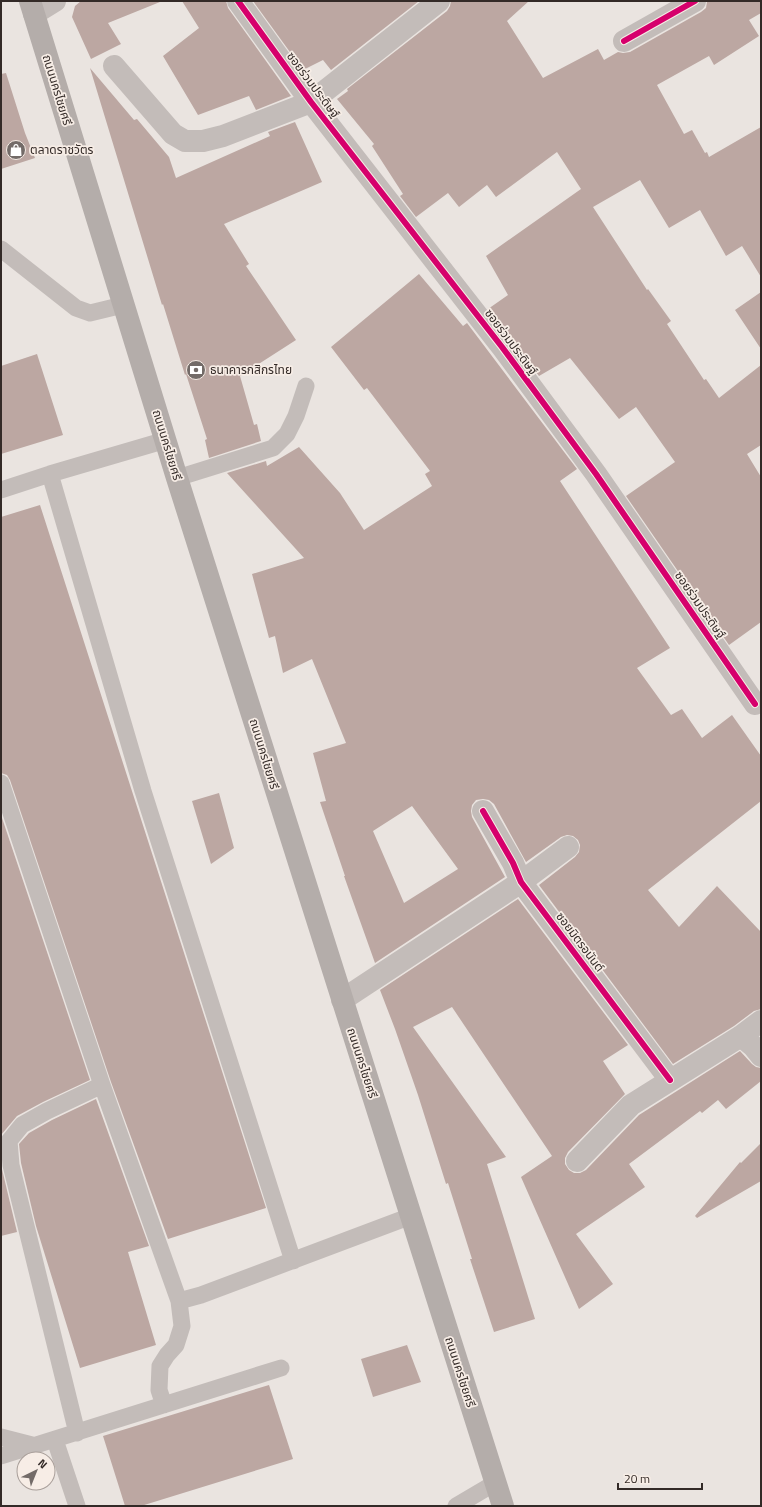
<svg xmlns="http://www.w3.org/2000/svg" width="762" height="1507" font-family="'Titillium Web','Noto Sans Thai',sans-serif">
  <rect width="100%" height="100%" fill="#eae4e0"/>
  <path fill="#bca7a2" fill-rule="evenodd" d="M81,1H160V2L108,23L121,44L91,59L72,17L75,6Z
    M182,1H226L228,8L291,96L256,110L249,96L198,115L163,56L199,28Z
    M253,1H419L331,70L323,60L303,70Z
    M451,1H529L507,21L543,78L598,49L604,60L618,52L623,53L630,52L701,12L706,8L707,2L710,1H761V13L749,20L759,36L714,65L709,56L657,85L684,134L692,130L705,153L707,152L709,157L761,127V277L742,246L726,256L700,210L669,228L640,180L593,207L647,290L648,289L671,321L667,324L704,380L706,379L719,398L761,365V445L747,454L761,477V622L729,645L626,496L675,462L636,407L619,419L570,358L539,376L488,309L508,295L486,256L581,189L557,152L496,197L487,185L459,207L448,193L416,217L400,196L403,194L372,146L374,144L337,99L348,91L347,89L447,11L450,6Z
    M90,68L134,120L137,119L169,157L176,178L270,136L268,132L295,122L322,182L224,224L249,264L246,266L296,340L240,376L254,425L257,424L261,441L209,458L205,440L207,439L186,374L185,375L163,304L162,305Z
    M6,73L25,133L35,158L1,169V74Z
    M419,274L463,326L467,323L577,469L560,481L670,648L637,668L671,715L682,709L702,738L732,715L761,756V801L648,890L679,927L717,886L761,932V1009L754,1011L734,1026L673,1064L539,885L575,857L579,852L580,845L578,840L573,836L567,835L561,837L526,862L494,804L489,800L483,799L476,800L472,805L471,811L472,817L505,877L375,963L344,876H345L320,802L326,801L313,753L346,743L312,659L283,673L275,636L269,638L252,574L304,558L227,473L266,461L267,466L299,447L340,493L364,530L432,486L425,474L430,471L367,388L364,390L331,347ZM412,806L458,869L404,903L373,831Z
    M761,292V349L735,310Z
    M37,354L63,435L1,454V366Z
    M40,505L266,1208L168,1239L111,1082L10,780L7,775L1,773V517Z
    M219,793L234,848L211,864L192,801Z
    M1,815L90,1080L43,1102L17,1116L1,1135Z
    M518,899L628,1045L603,1061L625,1094L568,1152L565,1158V1164L569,1170L574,1173H580L586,1170L639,1115L740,1051L752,1064L756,1067L761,1068V1081L726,1109L718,1100L702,1113L700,1111L629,1164L645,1187L576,1234L613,1284L579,1309L521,1177L552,1156L452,1007L413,1027L506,1157L487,1164L535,1319L494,1332L470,1259H472L448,1183L446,1184L418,1095L395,1029L380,990Z
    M96,1099L149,1246L128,1252L156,1345L80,1368L36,1226L21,1163L19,1144L29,1133L52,1120Z
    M761,1143V1181L697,1218L695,1216L740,1162L741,1163Z
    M1,1165L17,1232L1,1236Z
    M407,1345L421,1382L373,1397L361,1359Z
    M269,1385L293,1459L141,1506H125L103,1436Z"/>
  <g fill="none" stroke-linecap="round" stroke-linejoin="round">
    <path stroke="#c3bcb9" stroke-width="17" d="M1,249L76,308L90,313L123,305
      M166,440L50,474L143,791L293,1261
      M177,478L273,448L287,434L296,416L306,386
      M1,490L50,474
      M1,783L102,1085L179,1301L182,1326L176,1345L167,1355L160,1366L159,1390L164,1405
      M179,1301L201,1295L411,1216
      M77,1433L11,1165L9,1141L22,1125L47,1111L102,1085
      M1,1437L36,1446
      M55,1440L77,1506
      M1,1456L281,1368
      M456,1506L495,1483"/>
    <path stroke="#c3bcb9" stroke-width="22" d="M238,1L311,102L502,347L596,474L755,704
      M34,14L55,1
      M624,41L695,1
      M114,66L173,134L185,141H203L223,136L311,102L439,1
      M483,811L513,863L521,882L670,1080
      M342,1000L521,882L568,847
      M741,1036L753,1046L761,1056
      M577,1161L631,1105L741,1036L761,1021"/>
    <path stroke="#b4adaa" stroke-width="22" d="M30,1L177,478L503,1506"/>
    <defs>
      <path id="cycleway" d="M238,1L311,102L502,347L596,474L755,704
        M624,41L695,1
        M483,811L513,863L521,882L670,1080"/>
    </defs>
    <use href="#cycleway" stroke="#f7ede6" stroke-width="8"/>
    <use href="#cycleway" stroke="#d6006c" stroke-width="6"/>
  </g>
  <defs>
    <symbol id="shop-disc" viewBox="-11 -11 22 22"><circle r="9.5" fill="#736b68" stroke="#f7ede6"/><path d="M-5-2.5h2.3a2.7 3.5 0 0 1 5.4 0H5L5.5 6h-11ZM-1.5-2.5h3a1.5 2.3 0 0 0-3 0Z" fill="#fff"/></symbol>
    <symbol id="bank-disc" viewBox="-11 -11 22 22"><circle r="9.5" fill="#736b68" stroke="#f7ede6"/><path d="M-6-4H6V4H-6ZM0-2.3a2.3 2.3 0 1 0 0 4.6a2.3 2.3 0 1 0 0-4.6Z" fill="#fff"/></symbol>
  </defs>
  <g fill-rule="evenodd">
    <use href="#shop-disc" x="5" y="139" width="22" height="22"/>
    <use href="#bank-disc" x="185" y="359" width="22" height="22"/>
  </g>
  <g text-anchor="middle" stroke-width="3.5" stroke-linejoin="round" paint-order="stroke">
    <g font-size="12" fill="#332a27" stroke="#f7ede6">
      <text transform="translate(313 85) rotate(53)" y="4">ซอยร่วมประดิษฐ์</text>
      <text transform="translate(57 90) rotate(73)" y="4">ถนนนครไชยศรี</text>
      <text transform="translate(511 342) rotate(53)" y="4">ซอยร่วมประดิษฐ์</text>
      <text transform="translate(167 445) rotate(73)" y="4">ถนนนครไชยศรี</text>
      <text transform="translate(700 605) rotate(55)" y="4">ซอยร่วมประดิษฐ์</text>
      <text transform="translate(264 754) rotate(73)" y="4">ถนนนครไชยศรี</text>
      <text transform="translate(580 942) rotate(53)" y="4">ซอยมิตรอนันต์</text>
      <text transform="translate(362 1063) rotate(72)" y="4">ถนนนครไชยศรี</text>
      <text transform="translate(460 1372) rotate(72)" y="4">ถนนนครไชยศรี</text>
    </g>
    <g font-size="12" fill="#332a27" stroke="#f7ede6" text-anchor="start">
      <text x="30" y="154">ตลาดราชวัตร</text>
      <text x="210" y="374">ธนาคารกสิกรไทย</text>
    </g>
  </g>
  <rect width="762" height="1507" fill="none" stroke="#332a27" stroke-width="4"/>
  <g transform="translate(36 1471) rotate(43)"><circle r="19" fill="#f7ede6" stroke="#a99f9a"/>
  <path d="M0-3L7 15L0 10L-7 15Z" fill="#736b68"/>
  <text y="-6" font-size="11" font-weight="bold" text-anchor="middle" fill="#332a27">N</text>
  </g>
  <path d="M618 1483v6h84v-6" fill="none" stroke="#332a27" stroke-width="2"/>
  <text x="624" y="1483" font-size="12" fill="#332a27" stroke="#f7ede6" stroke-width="3" paint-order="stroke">20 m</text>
</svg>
